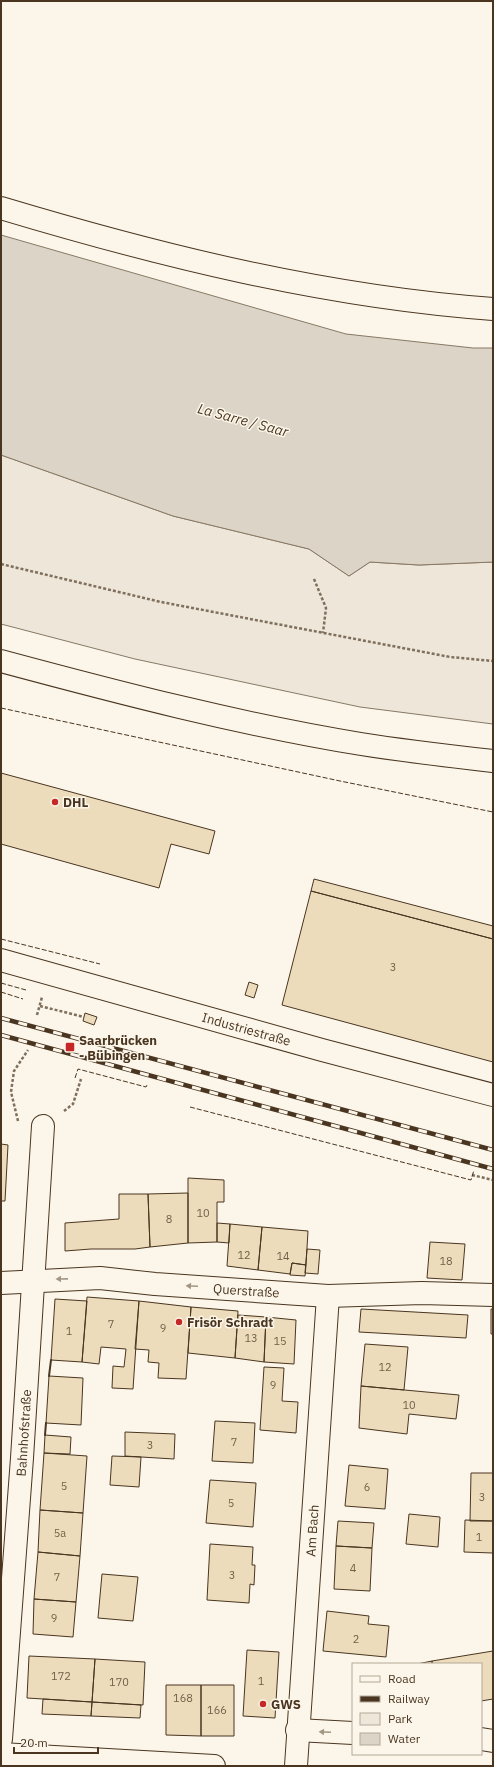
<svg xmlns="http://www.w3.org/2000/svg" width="494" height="1767" font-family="'IBM Plex Sans',sans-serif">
  <rect width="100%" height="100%" fill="#fbf6e9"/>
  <path fill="#ede6d9" stroke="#887966" d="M1,455L173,516L309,549L349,576L370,562L419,565L493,562V724L360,707L135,659L1,624Z"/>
  <path fill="#dcd4c6" stroke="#887966" d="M1,235L346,334L473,348H493V562L419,565L370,562L349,576L309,549L173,516L1,455Z"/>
  <path fill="#ecdcbc" stroke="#4a3520" d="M1,773L215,831L209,854L171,844L159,888L1,844Z
    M314,879L493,926V939L311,891Z
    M311,891L493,939V1062L282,1005Z
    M249,982L258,985L254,998L245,995Z
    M85,1013L97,1017L94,1025L83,1021Z
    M1,1144L8,1145L5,1201H1Z
    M188,1178L224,1180V1202H217V1242L188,1243Z
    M188,1193V1243L150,1247L148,1194Z
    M119,1194H148L150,1247L135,1249H91L65,1251V1223L119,1219Z
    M217,1223L230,1224L229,1243L217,1242Z
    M230,1224L262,1227L258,1270L227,1266Z
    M262,1227L308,1231L306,1265L292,1263L290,1274L258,1270Z
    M430,1242L465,1244L462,1280L427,1278Z
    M307,1249L320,1250L318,1274L305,1273Z
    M292,1263L306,1265L305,1276L290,1275Z
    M87,1297L139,1301L133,1389L112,1388L113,1366L124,1367L126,1349L101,1347L99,1364L82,1362Z
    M55,1299L87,1301L82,1362L51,1360Z
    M139,1301L191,1307L186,1379L158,1378L159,1363L148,1362L149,1350L135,1349Z
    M191,1307L238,1311L235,1358L188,1353Z
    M361,1309L468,1315L466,1338L359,1332Z
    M491,1309H493V1334H491Z
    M238,1315L266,1317L264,1362L235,1358Z
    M266,1317L296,1320L294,1364L264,1362Z
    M365,1344L408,1347L404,1390L361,1386Z
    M264,1367L284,1368L282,1401L298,1402L296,1433L260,1430Z
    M49,1376L83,1378L81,1425L46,1423Z
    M361,1386L459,1395L456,1419L409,1414L407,1434L359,1428Z
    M215,1421L255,1423L253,1463L212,1461Z
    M125,1432L175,1434L174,1459L125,1456Z
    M45,1435L71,1437L70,1454L44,1453Z
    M44,1453L87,1456L83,1513L40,1510Z
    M112,1456L141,1457L139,1487L110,1485Z
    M349,1465L388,1469L385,1509L345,1506Z
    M471,1473H493V1521H470Z
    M210,1480L256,1483L253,1527L206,1523Z
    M40,1510L83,1513L80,1556L38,1552Z
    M409,1514L440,1517L438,1547L406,1544Z
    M465,1520L493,1521V1553L464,1552Z
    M338,1521L374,1523L372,1548L336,1546Z
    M210,1544L253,1547L252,1565H255L254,1585L250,1584L249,1603L207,1600Z
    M336,1546L372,1548L370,1591L334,1589Z
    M38,1552L80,1556L76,1602L34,1599Z
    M102,1574L138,1577L133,1621L98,1618Z
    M34,1599L76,1602L73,1637L33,1634Z
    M327,1611L369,1616L368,1624L389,1626L386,1657L323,1651Z
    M247,1650L279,1652L275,1718L243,1716Z
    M493,1651V1699L481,1701V1664H432V1661Z
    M29,1656L95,1659L92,1702L27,1698Z
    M95,1659L145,1662L143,1705L92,1702Z
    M432,1661V1664H417Z
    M166,1685H201V1736L166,1735Z
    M201,1685H234V1736H201Z
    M43,1699L92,1702L91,1716L42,1714Z
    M92,1702L141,1705L140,1718L91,1716Z"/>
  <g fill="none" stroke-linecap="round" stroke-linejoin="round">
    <defs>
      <g id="minor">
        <path d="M1,208C161,256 326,297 493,309"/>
        <path id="s1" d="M1,960L322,1050L493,1095"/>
        <path id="s2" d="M1,1283L100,1278L155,1284L328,1296L422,1293L493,1295"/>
        <path d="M297,1730L353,1733"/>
        <path id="s3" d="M1,1739L22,1458L43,1126"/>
        <path d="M481,1739L493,1741"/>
        <path d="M1,1754L214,1766"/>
        <path id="s4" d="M296,1766L328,1296"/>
      </g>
      <path id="major" d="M1,661C120,693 239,724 361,744C405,751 449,756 493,761"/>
    </defs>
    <use href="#minor" stroke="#4a3520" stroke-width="24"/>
    <use href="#major" stroke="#4a3520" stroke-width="24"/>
    <path stroke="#7f6f5c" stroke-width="2.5" stroke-dasharray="3 2" stroke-linecap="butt" d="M1,564L161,602L450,657L493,661
      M314,579L326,608L323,633
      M40,1006L84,1017
      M37,1015L42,997
      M64,1111L73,1104L81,1079
      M18,1121L11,1092L14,1071L28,1050
      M472,1175L493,1180"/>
    <use href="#minor" stroke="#fbf6e9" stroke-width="22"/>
    <use href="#major" stroke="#fbf6e9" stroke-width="22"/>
    <defs>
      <path id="rail" d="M1,1018L493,1150
        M1,1035L493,1169"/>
    </defs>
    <use href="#rail" stroke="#4a3520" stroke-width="4.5"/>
    <use href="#rail" stroke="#fbf6e9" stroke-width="3" stroke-dasharray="9" stroke-linecap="butt"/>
    <path stroke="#4a3520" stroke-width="1" stroke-dasharray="5 2" stroke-linecap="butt" d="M1,708L340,781L493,812
      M1,939L100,964
      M1,983L26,990
      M1,992L23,999
      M75,1078L78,1069L146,1087L147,1085
      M190,1107L471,1180L474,1170"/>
    <path stroke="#4a3520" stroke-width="2" d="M49,1376L51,1360
      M45,1435L46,1423"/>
  </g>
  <defs><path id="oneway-solid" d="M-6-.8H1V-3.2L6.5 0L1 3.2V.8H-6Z"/></defs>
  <g fill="#a29684">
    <use href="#oneway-solid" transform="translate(62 1279) rotate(179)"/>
    <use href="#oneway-solid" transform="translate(192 1286) rotate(-177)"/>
    <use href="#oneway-solid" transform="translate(325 1732) rotate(-177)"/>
  </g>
  <g fill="#c62828" stroke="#fbf6e9" stroke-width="1.5">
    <circle cx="55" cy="802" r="4"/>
    <rect x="65" y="1042" width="10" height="10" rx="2"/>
    <circle cx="179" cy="1322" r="4"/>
    <circle cx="263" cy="1704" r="4"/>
  </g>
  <g text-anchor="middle" stroke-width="3" stroke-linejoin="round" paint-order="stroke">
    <g font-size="11" fill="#725f47">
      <text x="393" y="971">3</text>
      <text x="203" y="1217">10</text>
      <text x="169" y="1223">8</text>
      <text x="244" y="1259">12</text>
      <text x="283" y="1260">14</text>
      <text x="446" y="1265">18</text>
      <text x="111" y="1328">7</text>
      <text x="163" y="1332">9</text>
      <text x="69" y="1335">1</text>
      <text x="251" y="1342">13</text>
      <text x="280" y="1345">15</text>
      <text x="385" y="1371">12</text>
      <text x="273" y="1389">9</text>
      <text x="409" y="1409">10</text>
      <text x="234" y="1446">7</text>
      <text x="150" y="1449">3</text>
      <text x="64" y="1490">5</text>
      <text x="367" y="1491">6</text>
      <text x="482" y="1501">3</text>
      <text x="231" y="1507">5</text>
      <text x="60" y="1537">5a</text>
      <text x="479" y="1541">1</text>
      <text x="353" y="1572">4</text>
      <text x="232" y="1579">3</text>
      <text x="57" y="1581">7</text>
      <text x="54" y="1622">9</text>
      <text x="356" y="1643">2</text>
      <text x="61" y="1680">172</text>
      <text x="261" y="1685">1</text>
      <text x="119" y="1686">170</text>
      <text x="183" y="1702">168</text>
      <text x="217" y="1714">166</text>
    </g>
    <g font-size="13" font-weight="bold" fill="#4a3520" stroke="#fbf6e9" text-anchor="start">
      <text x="63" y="807">DHL</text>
      <text x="79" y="1045">Saarbrücken<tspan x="79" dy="15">- Bübingen</tspan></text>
      <text x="187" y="1327">Frisör Schradt</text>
      <text x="271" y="1709">GWS</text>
    </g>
    <g font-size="13" fill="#4a3520" stroke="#fbf6e9">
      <text dy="5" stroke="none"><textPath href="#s1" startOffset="255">Industriestraße</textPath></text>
      <text dy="5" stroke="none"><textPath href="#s2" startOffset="246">Querstraße</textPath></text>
      <text dy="5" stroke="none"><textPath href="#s3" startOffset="307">Bahnhofstraße</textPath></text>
      <text dy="5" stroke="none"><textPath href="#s4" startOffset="236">Am Bach</textPath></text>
    </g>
    <g font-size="14" font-style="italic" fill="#4a3520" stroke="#fbf6e9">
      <text transform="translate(243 420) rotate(15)" y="5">La Sarre / Saar</text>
    </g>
  </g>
  <rect width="494" height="1767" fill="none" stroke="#4a3520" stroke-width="4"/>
  <rect x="352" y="1663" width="130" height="92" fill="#fbf6e9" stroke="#b4a999"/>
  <rect x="360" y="1676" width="20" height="6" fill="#fbf6e9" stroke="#b4a999"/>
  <text x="388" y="1683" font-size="12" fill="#4a3520">Road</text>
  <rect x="360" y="1696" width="20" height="6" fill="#4a3520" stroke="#b4a999"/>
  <text x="388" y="1703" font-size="12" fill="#4a3520">Railway</text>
  <rect x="360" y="1713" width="20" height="12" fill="#ede6d9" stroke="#b4a999"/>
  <text x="388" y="1723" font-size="12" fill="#4a3520">Park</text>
  <rect x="360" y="1733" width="20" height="12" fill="#dcd4c6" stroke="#b4a999"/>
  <text x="388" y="1743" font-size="12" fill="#4a3520">Water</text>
  <path d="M14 1747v6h84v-6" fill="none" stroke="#4a3520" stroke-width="2"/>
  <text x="20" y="1747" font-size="12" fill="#4a3520" stroke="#fbf6e9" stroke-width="3" paint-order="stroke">20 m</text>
</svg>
